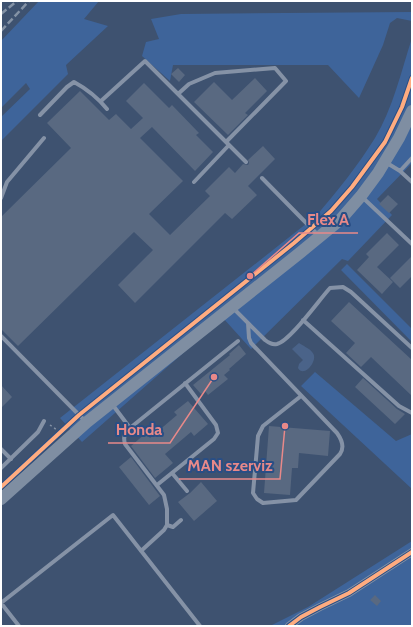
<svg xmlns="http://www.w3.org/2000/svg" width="413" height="627" font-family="Cabin,sans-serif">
  <rect width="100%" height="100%" fill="#3e5270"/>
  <path fill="#3e649a" d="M39,1H99L84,19L108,26L66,65L68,74L1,141V117L30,89L26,83L1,108V41Z
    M412,12V21L397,18L390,23L383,45L359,98L328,65H173L170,81L142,56L146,42L159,39L151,19L181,14Z
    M412,38V163L377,199L392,215L348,261L342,259L251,349L223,318L82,442L60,418L316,216C336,193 359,164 375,138C393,108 401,72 412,38Z
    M347,264L412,329V342L341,270Z
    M315,372L396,441L412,434V489L301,386Z
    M412,541V626H270L308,607Z"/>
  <path fill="#4a6389" d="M299,343C303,346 309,348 312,352C320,359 304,379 298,368L299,364L303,360L292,349Z"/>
  <path fill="#596981" d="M178,68L185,75L179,82L171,74Z
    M255,78L267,91L245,113L248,115L228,135L194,102L214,82L232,100Z
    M144,83L169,108L172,105L199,133L196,135L213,152L195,171L152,127L140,138L183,181L149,214L170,235L210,196L205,191L229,167L235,173L243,164L248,165L249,163L248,160L263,146L275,159L248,186L257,195L232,219L225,213L135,303L118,285L153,250L134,232L18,346L1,329V217L71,148L47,123L80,91L109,120L116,114L131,129L143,118L126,101Z
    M388,195L398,204L389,213L379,204Z
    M387,233L399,245L377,267L393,282L382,294L357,270L369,257L366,254Z
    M412,256V276L400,288L390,278Z
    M349,302L412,360V396L371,357L361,367L346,353L355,343L331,321Z
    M239,345L246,354L229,369L230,370L224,375L228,379L208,395L205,391L201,394L193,385L230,355L229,354Z
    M363,378L397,409L405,414L395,424L355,387Z
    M1,385L12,397L1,408Z
    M188,401L208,424L194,436L191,432L165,454L173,463L155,478L131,446L146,433L150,438L177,415L174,412Z
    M269,426L330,431L328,456L299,453L298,468H292L290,495L264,493Z
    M131,457L160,496L149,505L119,467Z
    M201,482L217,501L194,521L178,502L190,493Z
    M375,595L381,601L377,606L370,600Z"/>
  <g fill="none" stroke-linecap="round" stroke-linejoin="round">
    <path stroke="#8592a6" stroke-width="1.5" stroke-dasharray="2 3" stroke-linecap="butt" d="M50,425L60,432"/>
    <path stroke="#8592a6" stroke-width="4" d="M178,94L189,84L215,73L275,68L286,81L226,142
      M101,101L145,61L246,162
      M40,115L67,87L74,82C87,89 98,98 107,109
      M387,163L400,171L412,182
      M400,171L412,158
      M262,178L318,235
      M194,182L229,145
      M361,196L412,244
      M1,198L7,182L44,138
      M233,308L265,340C269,343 272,345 277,344C290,341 319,300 330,288L343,287L351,292L412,348
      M303,320L399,406L412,413
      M248,323L249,338L251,343L337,433C342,440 345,447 340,454L296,500L263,503L257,499L253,493L258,436L263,426L301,396
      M1,336L85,421
      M112,404L130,428C124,432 123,437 125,444L164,495L167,509V525L164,530L141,551
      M130,428L238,341
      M1,449L11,459
      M1,468L38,432L44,421
      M172,473L187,491
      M157,485L214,439L218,433L216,425L185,383
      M167,525L173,527L181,520
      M1,603L113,515L200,626
      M1,603L19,626"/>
    <path stroke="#8592a6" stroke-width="8" d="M289,626L301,617L320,607L349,593L412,552"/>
    <path stroke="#7f8ea2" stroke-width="12" d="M1,499L87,422L301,252L341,219L361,196L378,173L399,138L412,111"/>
    <path stroke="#8492a5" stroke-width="2.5" stroke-dasharray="7 3" stroke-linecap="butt" d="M1,14L17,1
      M1,31L29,1"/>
    <defs>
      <path id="cycleway" d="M1,487L79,415L294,243L331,211L352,187L385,142L402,107L412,78
        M289,626L301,617L320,607L349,593L412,552"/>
    </defs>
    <use href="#cycleway" stroke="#294e85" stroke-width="6"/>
    <use href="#cycleway" stroke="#ffac80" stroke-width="4"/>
  </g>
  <path fill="none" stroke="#e88989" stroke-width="1.5" d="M250 276L299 233H358M214 377L170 443H108M285 426L280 479H179"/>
  <g fill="#e88989" stroke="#294e85" stroke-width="1.5">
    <circle cx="250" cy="276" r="4"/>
    <circle cx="214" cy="377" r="4"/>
    <circle cx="285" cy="426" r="4"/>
  </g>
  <g font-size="16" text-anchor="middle" font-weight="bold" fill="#e88989" stroke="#294e85" stroke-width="4" stroke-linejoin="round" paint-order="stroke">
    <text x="328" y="225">Flex A</text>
    <text x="139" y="435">Honda</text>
    <text x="230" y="471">MAN szerviz</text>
  </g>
  <rect width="413" height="627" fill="none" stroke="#ffffff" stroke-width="4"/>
</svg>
